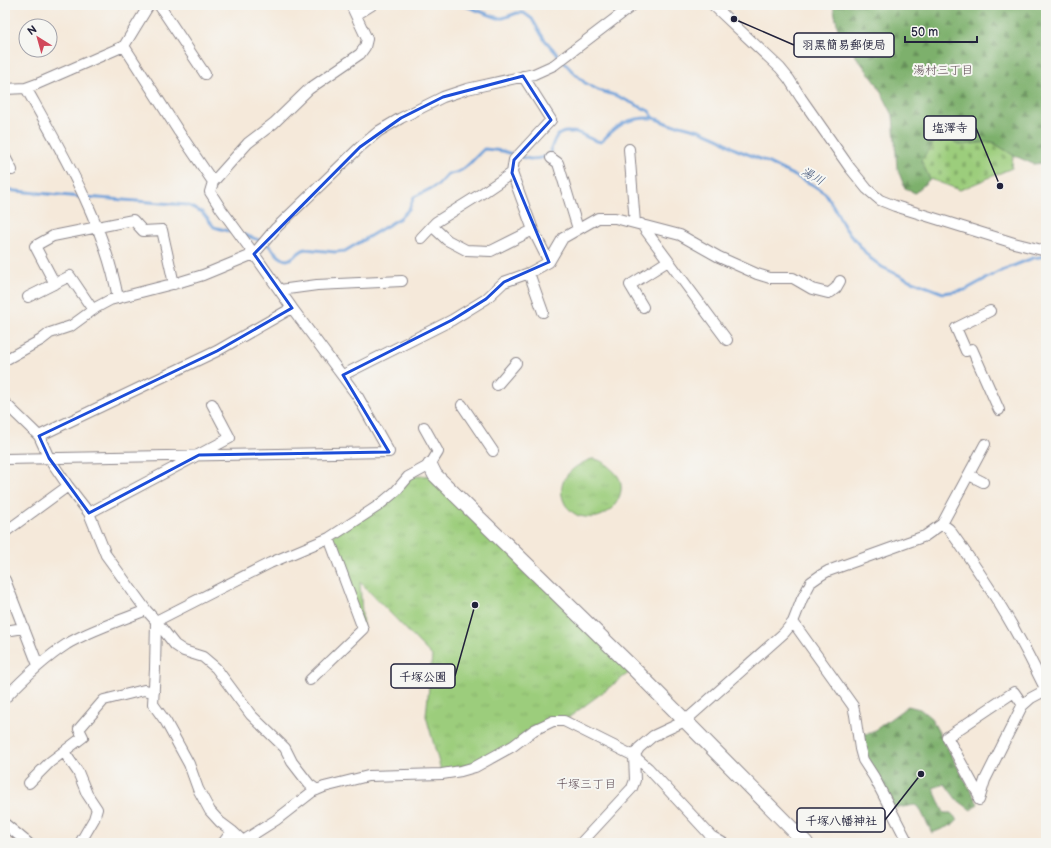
<svg xmlns="http://www.w3.org/2000/svg" width="1051" height="848" font-family="'Balsamiq Sans','Klee One',sans-serif">
  <defs>
    <pattern id="grass-tufts" width="24" height="20" patternUnits="userSpaceOnUse"><rect width="24" height="20" fill="#9ccd7c"/><path d="M3 7l-1-3M5 7V3M7 7l1-3M15 17l-1-3M17 17v-4M19 17l1-3" fill="none" stroke="#86b06c"/></pattern>
    <pattern id="forest-firs" width="22" height="20" patternUnits="userSpaceOnUse"><rect width="22" height="20" fill="#7db06c"/><path d="M5 1l3.5 6h-7zM16 11l3.5 6h-7z" fill="#668f5a"/></pattern>
    <pattern id="cemetery-stones" width="16" height="16" patternUnits="userSpaceOnUse"><rect width="16" height="16" fill="#9ccd7c"/><path d="M2 7V4a2 2 0 0 1 4 0v3zM10 15v-3a2 2 0 0 1 4 0v3z" fill="#86b06c"/></pattern>
  </defs>
  <rect width="100%" height="100%" fill="#f6f6f2"/>
  <filter id="ink" filterUnits="userSpaceOnUse"><feTurbulence type="fractalNoise" baseFrequency=".025" numOctaves="2"/><feDisplacementMap in="SourceGraphic" scale="8" xChannelSelector="R" yChannelSelector="G"/><feConvolveMatrix kernelMatrix="1 2 1 2 8 2 1 2 1" color-interpolation-filters="sRGB"/></filter>
  <filter id="wash" filterUnits="userSpaceOnUse"><feTurbulence type="fractalNoise" baseFrequency=".012" numOctaves="4" result="noise"/><feDisplacementMap in="SourceGraphic" scale="16" xChannelSelector="R" yChannelSelector="G"/><feGaussianBlur stdDeviation="0.9" result="paint"/><feColorMatrix in="noise" values="0 0 0 0 0 0 0 0 0 0 0 0 0 0 0 0 0 1.4 0 .05"/><feComposite in="paint" operator="in"/></filter>
  <g filter="url(#wash)">
    <rect width="100%" height="100%" fill="#f5e9da"/>
    <path fill="url(#grass-tufts)" stroke="#5f785c" d="M592,459C599,459 603,462 608,466C612,470 618,474 620,480C625,494 614,511 600,516C593,519 586,517 579,516C574,514 568,509 565,504C554,482 571,466 592,459Z
      M435,475L634,669L564,721H553L497,755L442,774L426,716L432,656L360,582L363,629L329,538L408,477Z"/>
    <path fill="url(#forest-firs)" stroke="#506954" d="M833,5H1046V163L1033,164L1013,155L992,142L959,145L921,160L930,179L915,193L905,188L897,168L893,115L877,84L839,34Z
      M908,706L920,709L931,718L978,804L971,810L956,799L945,784L933,788L944,813H951L958,820L954,824L932,833L919,807L915,805L896,808L888,804L863,760V734L871,733Z"/>
    <path fill="url(#cemetery-stones)" stroke="#5f785c" d="M942,132L959,145L992,142L1013,155L1012,168L960,190L930,179L921,160Z"/>
    <g fill="none" stroke-linecap="round" stroke-linejoin="round">
      <path stroke="#6fa0d9" stroke-width="3" d="M463,5L498,18H503L517,13H524L532,19L544,39L572,71L585,83L598,90L617,96L649,111L654,118L671,125H680L699,130L720,139L735,149L765,161L813,185L825,193L835,209L845,228L870,258L882,267L909,280L943,293L965,290L998,272L1033,258L1046,256
        M5,190L81,197
        M86,197L187,205L202,212L214,227L235,233
        M244,235C252,238 260,239 267,244C273,248 279,260 287,260C293,259 299,251 305,249L335,252L345,251L400,218L409,209L414,197L438,185L448,174C464,174 473,159 484,149C491,150 500,150 506,152C526,158 527,162 549,156C553,144 554,131 569,132C573,132 577,132 581,134C587,137 594,141 601,142C618,124 628,117 654,118"/>
    </g>
  </g>
  <g filter="url(#ink)">
    <g fill="none" stroke-linecap="round" stroke-linejoin="round">
      <defs>
        <path id="street" d="M159,5L205,74
          M713,5L780,68L789,79L801,98L850,168L867,189L880,200L895,206L1014,243L1046,251
          M356,15L372,5
          M523,76L551,120L514,160L512,173L533,230L549,262
          M26,88C63,154 104,222 118,298
          M5,89L26,88L37,84L124,46L149,5
          M629,149L635,223
          M5,157L12,170
          M551,158L558,163L578,229
          M213,182L248,143L274,123L309,89L360,54L365,47L367,39L351,5
          M641,224L727,340
          M432,226L447,240L466,250L491,251L533,230
          M421,238L436,222L484,192L512,173
          M529,273L543,312
          M55,284L35,246L53,236L133,220L143,231L162,230L174,284
          M280,290L317,285L402,281
          M28,297L70,276L93,310
          M643,307L630,285L668,261
          M990,311L956,328L966,351L972,349L999,410
          M5,360L41,340L50,333L71,326L97,307L110,300L180,282L203,275L254,254L221,209L210,192L213,182L179,132L124,46
          M343,375L452,320L486,299L504,282L529,273L549,262L563,238L598,218H615L680,235L719,257L757,274L770,278H793L812,289L828,293L831,292L836,288L840,281
          M497,385L516,363
          M5,403L39,436L49,458L68,486L89,513L106,555L146,610L156,621L175,645L184,651L203,657L216,668L251,715L285,748L292,762L309,784L317,790
          M462,405L493,451
          M39,436L217,351L292,308
          M5,459L389,452L358,397L292,308L254,254L276,228L360,147L379,131L401,118L443,97L467,89L534,74L554,65L633,5
          M969,475L983,482
          M89,513L230,438L212,404
          M942,524L985,444
          M5,532L68,486
          M5,580L38,665
          M156,621L270,563L329,538L378,506L396,491L408,477L430,465L438,452L424,427
          M156,621L155,669L153,704L166,722L189,764L198,789L210,811L220,822L232,831L245,843
          M793,622L853,706L855,715L860,749L863,760L874,777L907,841
          M5,631L24,628
          M310,680L363,629L329,538
          M5,698C24,678 44,659 67,644C91,630 120,621 146,610
          M64,752L78,772L87,794L97,809L94,819L80,843
          M29,783L50,762L83,737L79,729L104,700L144,690L154,692
          M980,797L947,737L1014,692L1023,705
          M979,800L985,780L1022,706L1031,698L1046,690
          M5,824L28,843
          M243,841L276,820L312,792L324,787L368,776L442,774L461,771L475,767L513,746L534,730L553,721H564L634,756L648,768L711,836L723,843
          M223,843L232,831
          M581,843L632,788L635,780L634,756L639,748L653,736L685,721L784,633L793,622L802,599L811,582L821,575L828,571L925,536L942,524L949,529C974,564 999,600 1019,638C1029,655 1037,673 1046,690"/>
        <path id="secondary" d="M430,465L435,475L634,669L806,843"/>
      </defs>
      <use href="#street" stroke="#8c868a" stroke-width="12"/>
      <use href="#secondary" stroke="#8c868a" stroke-width="16"/>
      <use href="#street" stroke="#fff" stroke-width="10"/>
      <use href="#secondary" stroke="#fff" stroke-width="14"/>
    </g>
  </g>
  <path fill="none" stroke="#1d4ed8" stroke-width="3" stroke-linejoin="round" d="M523,76L551,120L514,160L512,173L549,262L504,282L486,299L452,320L343,375L389,452L199,455L89,513L49,458L39,436L217,351L292,308L254,254L360,147L401,118L443,97Z"/>
  <g text-anchor="middle" stroke-width="4" stroke-linejoin="round" paint-order="stroke">
    <g font-size="12" fill="#604d56" stroke="#f6f6f2">
      <text x="943" y="74">湯村三丁目</text>
      <text x="586" y="788">千塚三丁目</text>
    </g>
    <g font-size="12" font-style="italic" fill="#41547a" stroke="#f6f6f2">
      <text transform="translate(813 176) rotate(30)" y="4">湯川</text>
    </g>
  </g>
  <path fill="none" stroke="#22223b" stroke-width="1.5" d="M734 19L794 45M1000 186L976 128M475 605L455 676M921 774L885 820"/>
  <g fill="#22223b" stroke="#f6f6f2" stroke-width="1.5">
    <circle cx="734" cy="19" r="4"/>
    <circle cx="1000" cy="186" r="4"/>
    <circle cx="475" cy="605" r="4"/>
    <circle cx="921" cy="774" r="4"/>
  </g>
  <g fill="#f6f6f2" stroke="#22223b" stroke-width="1.5">
    <rect x="794" y="33" width="100" height="24" rx="4"/>
    <rect x="924" y="116" width="52" height="24" rx="4"/>
    <rect x="391" y="664" width="64" height="24" rx="4"/>
    <rect x="797" y="808" width="88" height="24" rx="4"/>
  </g>
  <g font-size="12" text-anchor="middle" font-weight="bold" fill="#22223b">
    <text x="844" y="49">羽黒簡易郵便局</text>
    <text x="950" y="132">塩澤寺</text>
    <text x="423" y="681">千塚公園</text>
    <text x="841" y="825">千塚八幡神社</text>
  </g>
  <rect width="1051" height="848" fill="none" stroke="#f6f6f2" stroke-width="20"/>
  <g transform="translate(38 38) rotate(323)"><circle r="19" fill="#f6f6f2" stroke="#a1a1a9"/>
  <path d="M0-3L7 15L0 10L-7 15Z" fill="#d1495b"/>
  <text y="-6" font-size="11" font-weight="bold" text-anchor="middle" fill="#22223b">N</text>
  </g>
  <path d="M905 36v6h72v-6" fill="none" stroke="#22223b" stroke-width="2"/>
  <text x="911" y="36" font-size="12" fill="#22223b" stroke="#f6f6f2" stroke-width="3" paint-order="stroke">50 m</text>
</svg>
